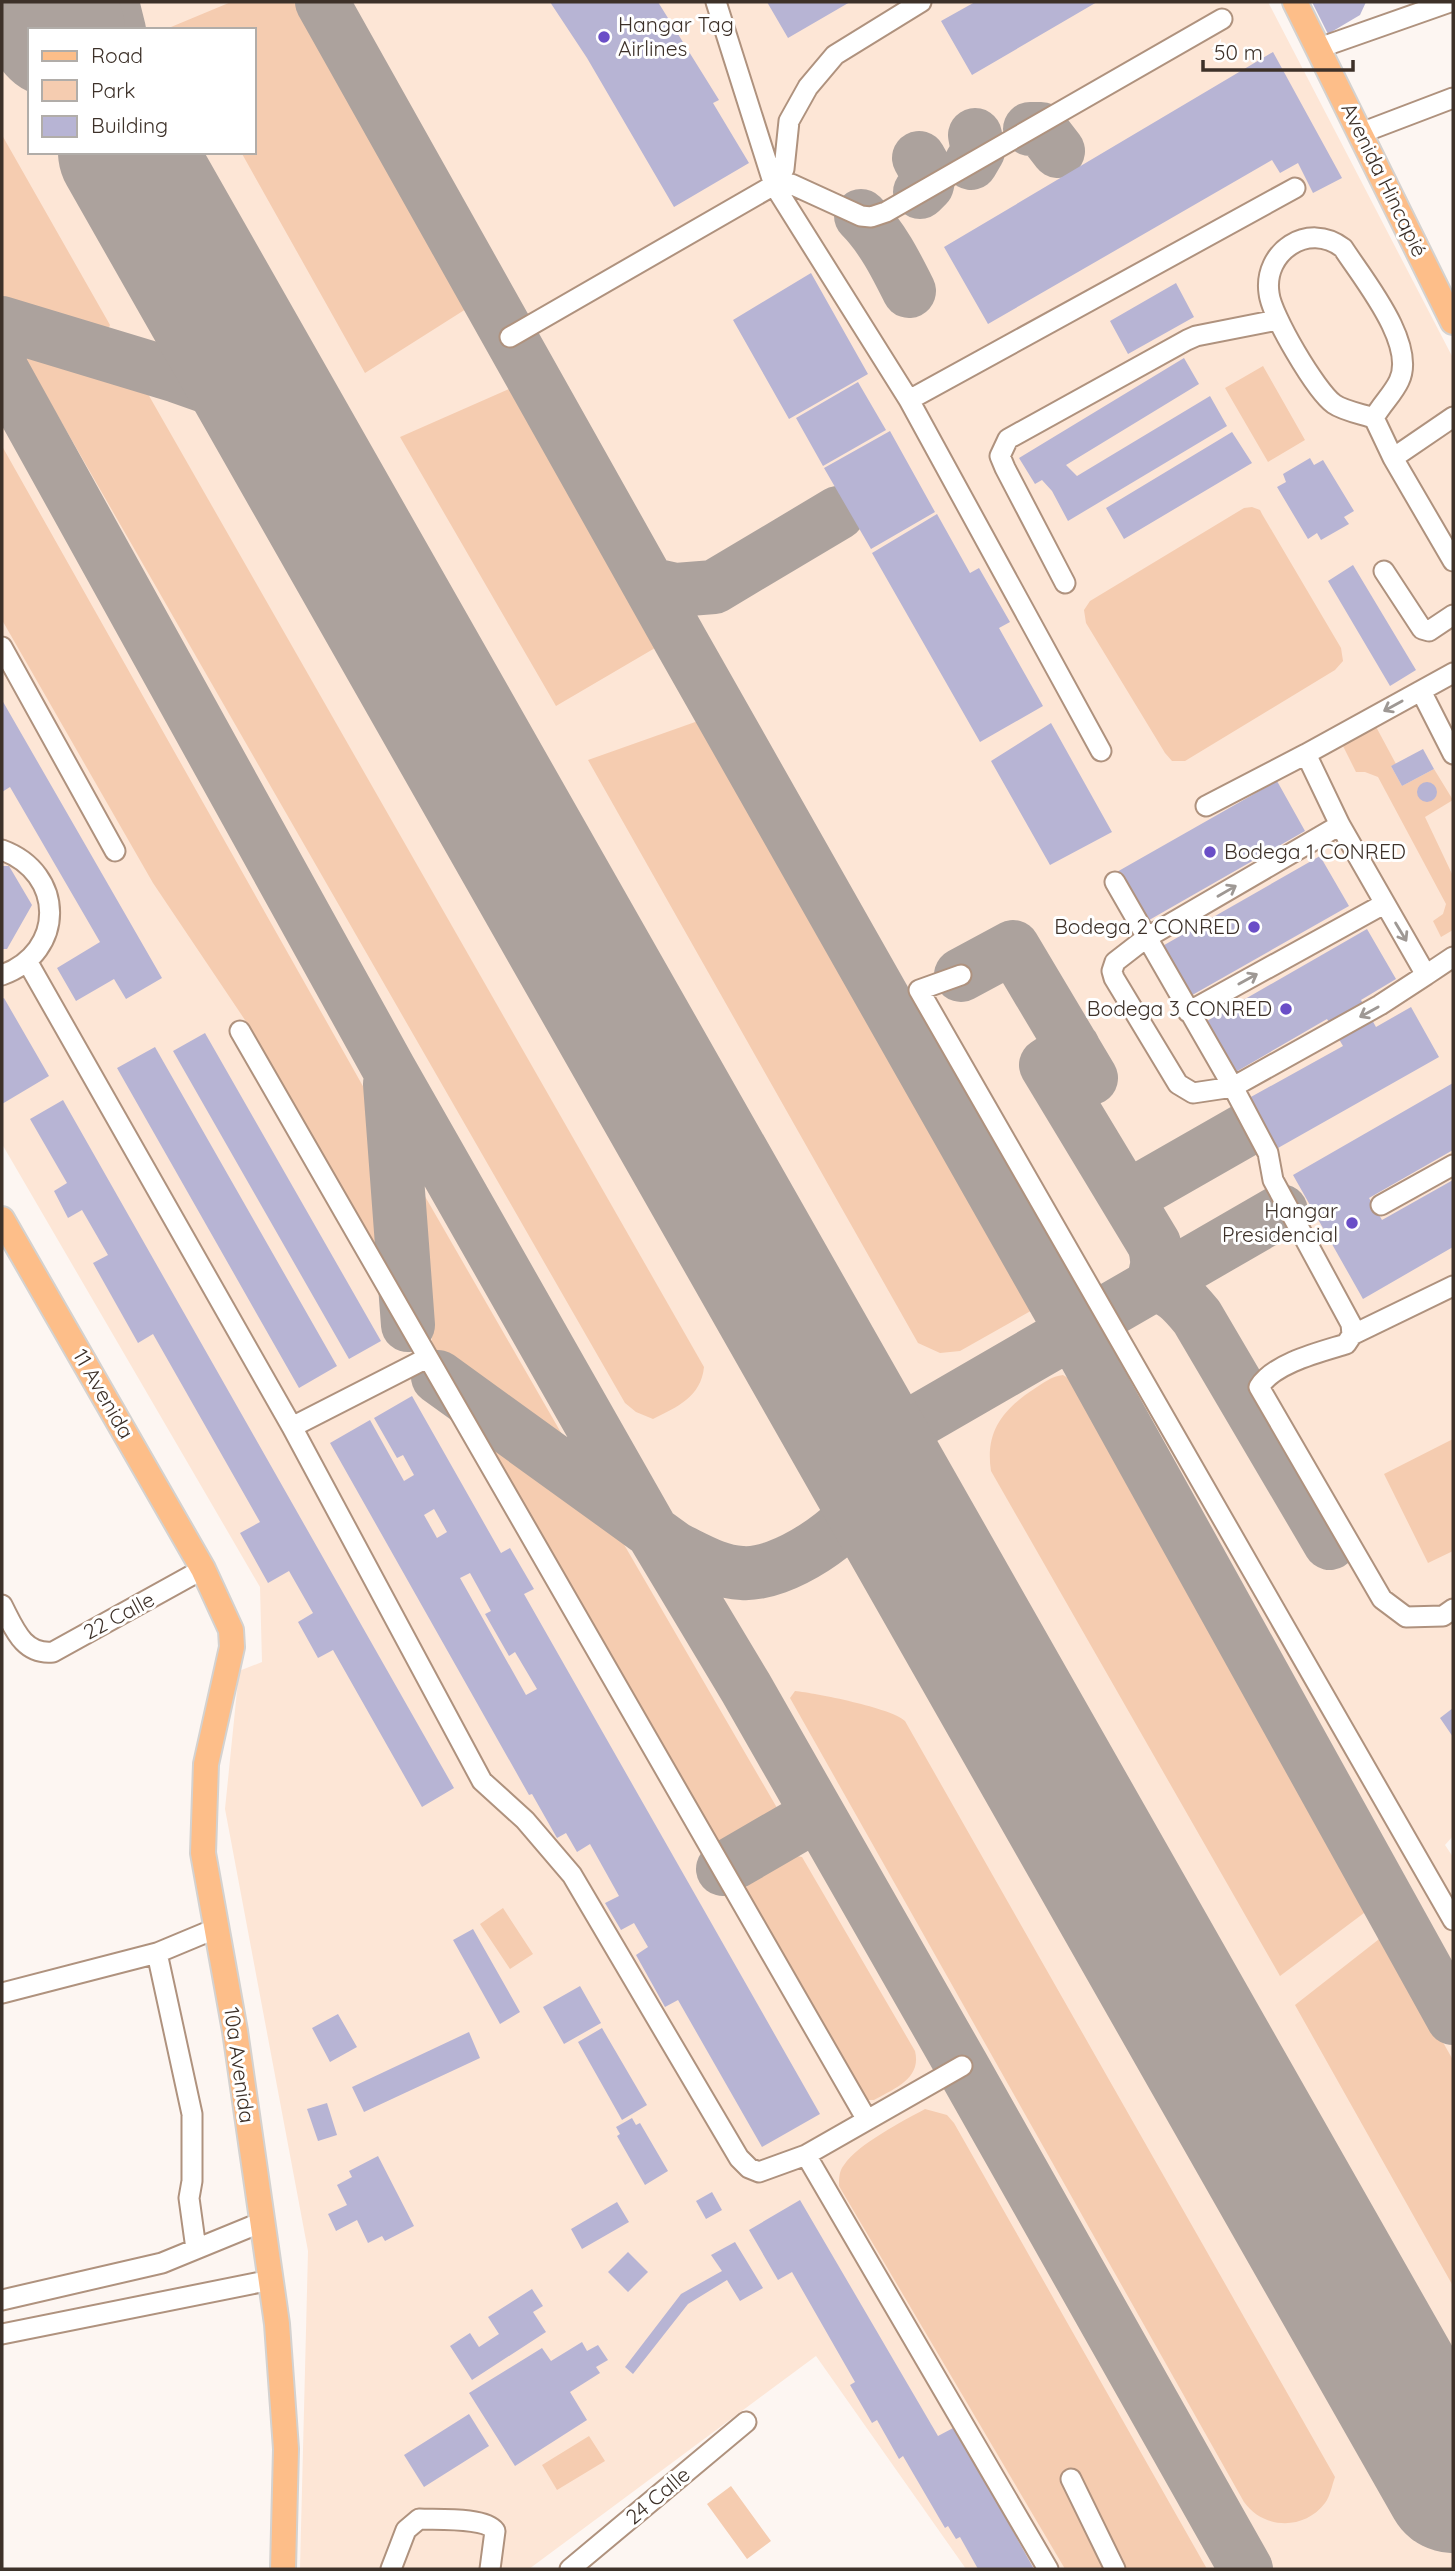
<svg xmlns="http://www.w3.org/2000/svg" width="1455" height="2571" font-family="Quicksand,sans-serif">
  <rect width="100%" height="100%" fill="#fdf6f2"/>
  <path fill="#fde6d6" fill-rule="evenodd" d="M2,2H1268L1453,358V1836L1445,1845L1453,1857V2569H966L816,2356L529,2569H300L308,2251L225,1809L239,1671L262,1662L260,1587L2,1144ZM30,30H254V152H30Z"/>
  <path fill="#f5ccb0" d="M231,2H294L466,309L365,373L241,152H254V30H172L171,27Z
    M2,135L110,325L107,333L2,302Z
    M20,350L144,387L704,1367C701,1397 677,1407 653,1419L636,1412L625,1403Z
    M1263,366L1305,440L1268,462L1225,388Z
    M509,389L655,648L556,706L400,437Z
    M2,446L373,1104L378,1120L391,1277L247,1023L153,883L2,620Z
    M1252,507L1260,510L1262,514L1341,648L1343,661L1335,670L1185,761H1172L1165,753L1086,623L1084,610L1090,601L1244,508Z
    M698,721L1036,1308L960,1351L940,1353L918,1343L588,760Z
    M1374,723L1396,764L1391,766L1402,786L1434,769L1453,800L1425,817L1453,876V930L1441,937L1433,921L1443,914L1446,904L1378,777L1365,772H1356L1341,742Z
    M415,1179L571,1450L570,1454L567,1456L562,1452L433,1347L407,1191V1184Z
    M1063,1375L1073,1381L1368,1910L1280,1976L991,1471C985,1432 1002,1410 1034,1389C1043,1383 1052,1376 1063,1375Z
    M477,1424H481L615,1529L780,1813L776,1824L736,1847L718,1841Z
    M1453,1439V1551L1428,1563L1384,1474Z
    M795,1691C815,1693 892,1708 905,1721L1335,2477C1332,2485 1330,2497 1325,2503C1304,2531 1263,2529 1244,2502L790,1698Z
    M788,1854L802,1857L915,2051C922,2079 893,2089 874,2100H868L862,2095L746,1889L753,1873Z
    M503,1908L533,1954L510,1969L480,1924Z
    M1383,1936L1453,2060V2286L1295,2005Z
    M925,2109L947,2115L954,2123L1207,2569H1065L839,2186C839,2178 839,2171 844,2165C858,2144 903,2121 925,2109Z
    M589,2436L605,2461L557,2490L542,2465Z
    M731,2486L771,2541L747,2559L707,2504Z"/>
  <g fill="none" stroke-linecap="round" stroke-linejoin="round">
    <path stroke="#aca29d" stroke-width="54" d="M112,2L119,30
      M322,2L683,645L1072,1331L1453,2018
      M1030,129H1041L1058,151
      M148,152L165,219
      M919,158L929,176L927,185L920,192
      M971,163L978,151L975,135
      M861,216C882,237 896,265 909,291
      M2,323L177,376L273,410
      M2,370L389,1069L653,1533L746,1688L962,2066L1246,2569
      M177,376C210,371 217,361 228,331
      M649,584L676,590L714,587L838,513
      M961,975L1013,947L1091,1078
      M1073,1047L1046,1065L1154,1244C1159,1260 1158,1270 1151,1285C1173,1288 1183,1300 1197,1317L1330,1543
      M390,1084L408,1325
      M1119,1185L1132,1190H1140L1245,1130
      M438,1377L676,1549C697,1559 718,1572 742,1573C783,1576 851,1529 870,1494C884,1470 893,1447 911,1425
      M852,1427L879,1430L911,1425L1281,1211
      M840,1531C868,1521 882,1521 910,1529
      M723,1869L818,1814"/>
    <path stroke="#aca29d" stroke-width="136" d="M41,2L57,30
      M126,152L1453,2485"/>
  </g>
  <path fill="#b7b4d4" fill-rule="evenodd" d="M550,2H658L719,100L713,103L749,163L674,207L587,58Z
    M767,2H850L788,38Z
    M975,2H1097L972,75L941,21Z
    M1312,2H1366L1360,15L1328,34Z
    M1273,52L1342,178L1313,193L1298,163L1280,173L1272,160L988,324L944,247Z
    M811,273L868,374L789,419L733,320Z
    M1176,283L1194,317L1128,354L1110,321Z
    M1184,358L1199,384L1066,465L1077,476L1210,396L1227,426L1068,521L1052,491L1042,480L1035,484L1019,458Z
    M858,382L886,430L823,466L796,418Z
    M890,431L935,512L871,549L824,468Z
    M1232,432L1252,463L1124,539L1106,508Z
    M1310,458L1314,465L1323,460L1354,511L1344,517L1349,524L1321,540L1317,533L1308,539L1277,487L1286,482L1283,474Z
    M937,514L970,573L979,568L1010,622L999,628L1043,706L980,742L872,553Z
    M1353,565L1416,670L1390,686L1328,581Z
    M2,700L162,978L126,999L114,979L76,1001L57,968L100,942L10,787L2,792Z
    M1051,723L1112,832L1050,865L991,761Z
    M1423,749L1434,769L1402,786L1391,766Z
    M1277,781L1305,831L1144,923L1115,873Z
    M1417 792a10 10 0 1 1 20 0a10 10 0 1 1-20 0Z
    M1320,856L1349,906L1187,998L1159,948Z
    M2,866H9L32,905L7,949H2Z
    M1367,929L1396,979L1361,1000L1376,1027L1411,1007L1439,1057L1278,1148L1249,1098L1343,1046L1327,1019L1234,1073L1205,1022Z
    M4,998L49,1076L2,1104V999Z
    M205,1033L381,1341L349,1359L173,1051Z
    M155,1047L337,1366L299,1388L117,1068Z
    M1453,1083V1150L1369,1198L1382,1220L1453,1180V1247L1363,1299L1293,1175Z
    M63,1100L454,1788L422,1807L333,1650L318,1658L298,1622L313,1613L289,1571L268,1583L240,1533L260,1522L153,1334L138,1343L93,1263L108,1255L82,1210L68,1218L54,1191L67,1183L30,1119Z
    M412,1396L501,1553L510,1548L534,1589L524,1594L820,2114L762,2147L678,2000L665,2007L636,1955L648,1947L634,1923L621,1930L605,1903L619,1896L590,1844L577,1852L566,1833L557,1838L532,1794L529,1795L330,1443L370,1420L404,1481L414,1475L403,1455L397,1458L374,1418ZM434,1509L447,1532L437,1538L424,1515ZM470,1573L491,1611L485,1614L509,1656L515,1652L537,1689L526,1695L460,1578Z
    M1453,1708V1737L1440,1718Z
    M473,1929L520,2012L500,2024L453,1940Z
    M580,1986L601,2023L564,2044L543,2007Z
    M338,2014L357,2047L330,2062L312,2028Z
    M602,2028L647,2105L622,2120L578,2042Z
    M469,2032L480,2058L364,2112L352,2087Z
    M327,2103L337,2135L318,2141L307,2109Z
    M632,2118L636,2125L640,2123L668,2171L645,2185L617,2136L620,2134L616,2127Z
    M378,2156L414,2226L385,2241L382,2236L368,2243L357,2220L336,2231L328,2214L347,2205L337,2185L352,2177L349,2171Z
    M712,2192L722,2210L706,2219L696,2201Z
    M800,2200L938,2436L955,2427L1034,2569H978L960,2537L956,2539L948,2526L945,2528L903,2456L899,2459L877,2420L872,2423L850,2385L855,2382L792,2272L778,2280L749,2230Z
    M617,2202L629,2222L582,2249L571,2229Z
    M735,2242L763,2288L740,2301L727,2280L688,2304L633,2374L625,2367L681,2294L722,2271L711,2255Z
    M628,2252L648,2272L628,2292L608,2272Z
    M532,2289L543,2306L533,2312L546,2332L472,2380L450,2346L470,2333L479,2347L499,2334L488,2317Z
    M582,2342L587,2351L598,2345L608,2360L596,2367L600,2373L570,2392L587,2420L515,2466L469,2393L542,2348L551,2361Z
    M469,2414L489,2446L424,2487L404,2455Z"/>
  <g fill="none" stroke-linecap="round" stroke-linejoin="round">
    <defs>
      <path id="minor" d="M716,2L774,185L909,400L1101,751
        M1319,48L1450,2
        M1361,133L1453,98
        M774,185L784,169L789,121L808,87L835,55L921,2
        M510,337L774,185L791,184L861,216L871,217L886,212L1222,19
        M909,400L1295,188
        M1453,417L1393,458L1453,561
        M1374,418C1381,405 1393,394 1399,381C1417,344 1363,279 1343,248C1308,221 1263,252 1269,293C1271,315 1316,391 1334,404C1344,411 1362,414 1374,418L1393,458
        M1384,571L1422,629L1429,631L1453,615
        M1065,583L1005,468L1000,456L1008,439L1187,340L1196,336L1277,320
        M2,647L115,851
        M1453,673L1306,754L1340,825L1426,975L1453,957
        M1421,691L1453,754
        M1206,806L1306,754
        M1340,825L1146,938L1115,962L1112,971L1114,978L1178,1084L1193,1093L1233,1087L1268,1153L1273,1180L1351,1324L1352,1335L1346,1344C1320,1352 1274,1363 1259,1387L1382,1599L1406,1617L1443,1616L1453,1609
        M2,850C65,873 66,952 2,975
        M1115,882L1233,1087L1380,1005L1426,975
        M27,961L292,1427L482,1781L525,1820L572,1875L739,2158L749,2168L759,2172L806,2155L962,2066
        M961,975L919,990L1453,1920
        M1188,1012L1384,904
        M240,1031L867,2120
        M1381,1205L1453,1165
        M1352,1335L1453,1286
        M292,1427L427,1358
        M2,1605C14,1628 23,1655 53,1652L203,1569
        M157,1953L192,2114V2181L189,2198L196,2249
        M2,1993L157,1953L217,1928
        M806,2155L1048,2569
        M2,2300L162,2263L262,2222
        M2,2334L271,2280
        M1071,2479L1115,2569
        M391,2569L406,2530L419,2519C437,2520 485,2517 495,2531L490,2569
        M570,2569L746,2422"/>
      <path id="major" d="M1295,2L1453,322
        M2,1219L203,1569L231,1630L232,1647L206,1764L203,1853L235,2031L277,2324L286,2449L283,2569"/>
    </defs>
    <use href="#minor" stroke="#af927e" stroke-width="23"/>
    <use href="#major" stroke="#d4d2d0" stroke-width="28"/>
    <use href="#minor" stroke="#fff" stroke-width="19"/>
    <use href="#major" stroke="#fdbe89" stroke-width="24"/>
  </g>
  <defs><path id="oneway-shaft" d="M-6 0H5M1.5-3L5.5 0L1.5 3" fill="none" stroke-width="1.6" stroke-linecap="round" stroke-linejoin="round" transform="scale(1.75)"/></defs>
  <g stroke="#9e9894">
    <use href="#oneway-shaft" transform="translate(1393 706) rotate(151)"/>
    <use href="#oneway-shaft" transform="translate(1227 891) rotate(-30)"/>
    <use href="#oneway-shaft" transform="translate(1401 932) rotate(59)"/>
    <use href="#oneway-shaft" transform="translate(1248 979) rotate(-29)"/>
    <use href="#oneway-shaft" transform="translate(1369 1012) rotate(151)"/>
  </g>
  <g fill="#6a4ec7" stroke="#fff" stroke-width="2.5">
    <circle cx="604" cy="37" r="7"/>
    <circle cx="1210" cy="852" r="7"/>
    <circle cx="1254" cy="927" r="7"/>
    <circle cx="1286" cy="1009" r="7"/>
    <circle cx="1352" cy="1223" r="7"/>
  </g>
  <g text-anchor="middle" stroke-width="6" stroke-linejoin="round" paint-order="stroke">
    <g font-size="21" fill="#3d3129" stroke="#fff" text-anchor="end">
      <text x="618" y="32" text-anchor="start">Hangar Tag<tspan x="618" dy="24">Airlines</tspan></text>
      <text x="1224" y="859" text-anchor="start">Bodega 1 CONRED</text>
      <text x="1240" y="934">Bodega 2 CONRED</text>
      <text x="1272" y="1016">Bodega 3 CONRED</text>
      <text x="1338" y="1218">Hangar<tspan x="1338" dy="24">Presidencial</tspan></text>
    </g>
    <g font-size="21" fill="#3d3129" stroke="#fff">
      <text transform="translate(1384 180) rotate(64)" y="7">Avenida Hincapié</text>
      <text transform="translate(103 1394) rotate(60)" y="7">11 Avenida</text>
      <text transform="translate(119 1616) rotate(-28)" y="7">22 Calle</text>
      <text transform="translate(239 2065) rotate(82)" y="7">10a Avenida</text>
      <text transform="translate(658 2496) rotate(-40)" y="7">24 Calle</text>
    </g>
  </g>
  <rect width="1455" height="2571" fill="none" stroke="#3d3129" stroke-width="7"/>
  <rect x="28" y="28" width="228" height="126" fill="#ffffff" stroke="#b1ada9" stroke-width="2"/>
  <rect x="42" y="51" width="35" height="10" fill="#fdbe89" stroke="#b1ada9" stroke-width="2"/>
  <text x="91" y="63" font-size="21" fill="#3d3129">Road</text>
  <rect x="42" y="80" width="35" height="21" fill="#f5ccb0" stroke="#b1ada9" stroke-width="2"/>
  <text x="91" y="98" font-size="21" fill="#3d3129">Park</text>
  <rect x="42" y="116" width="35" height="21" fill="#b7b4d4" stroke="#b1ada9" stroke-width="2"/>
  <text x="91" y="133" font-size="21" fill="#3d3129">Building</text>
  <path d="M1203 60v10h150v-10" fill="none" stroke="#3d3129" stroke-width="3.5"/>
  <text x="1214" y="60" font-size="21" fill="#3d3129" stroke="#ffffff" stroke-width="5" paint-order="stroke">50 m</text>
</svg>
